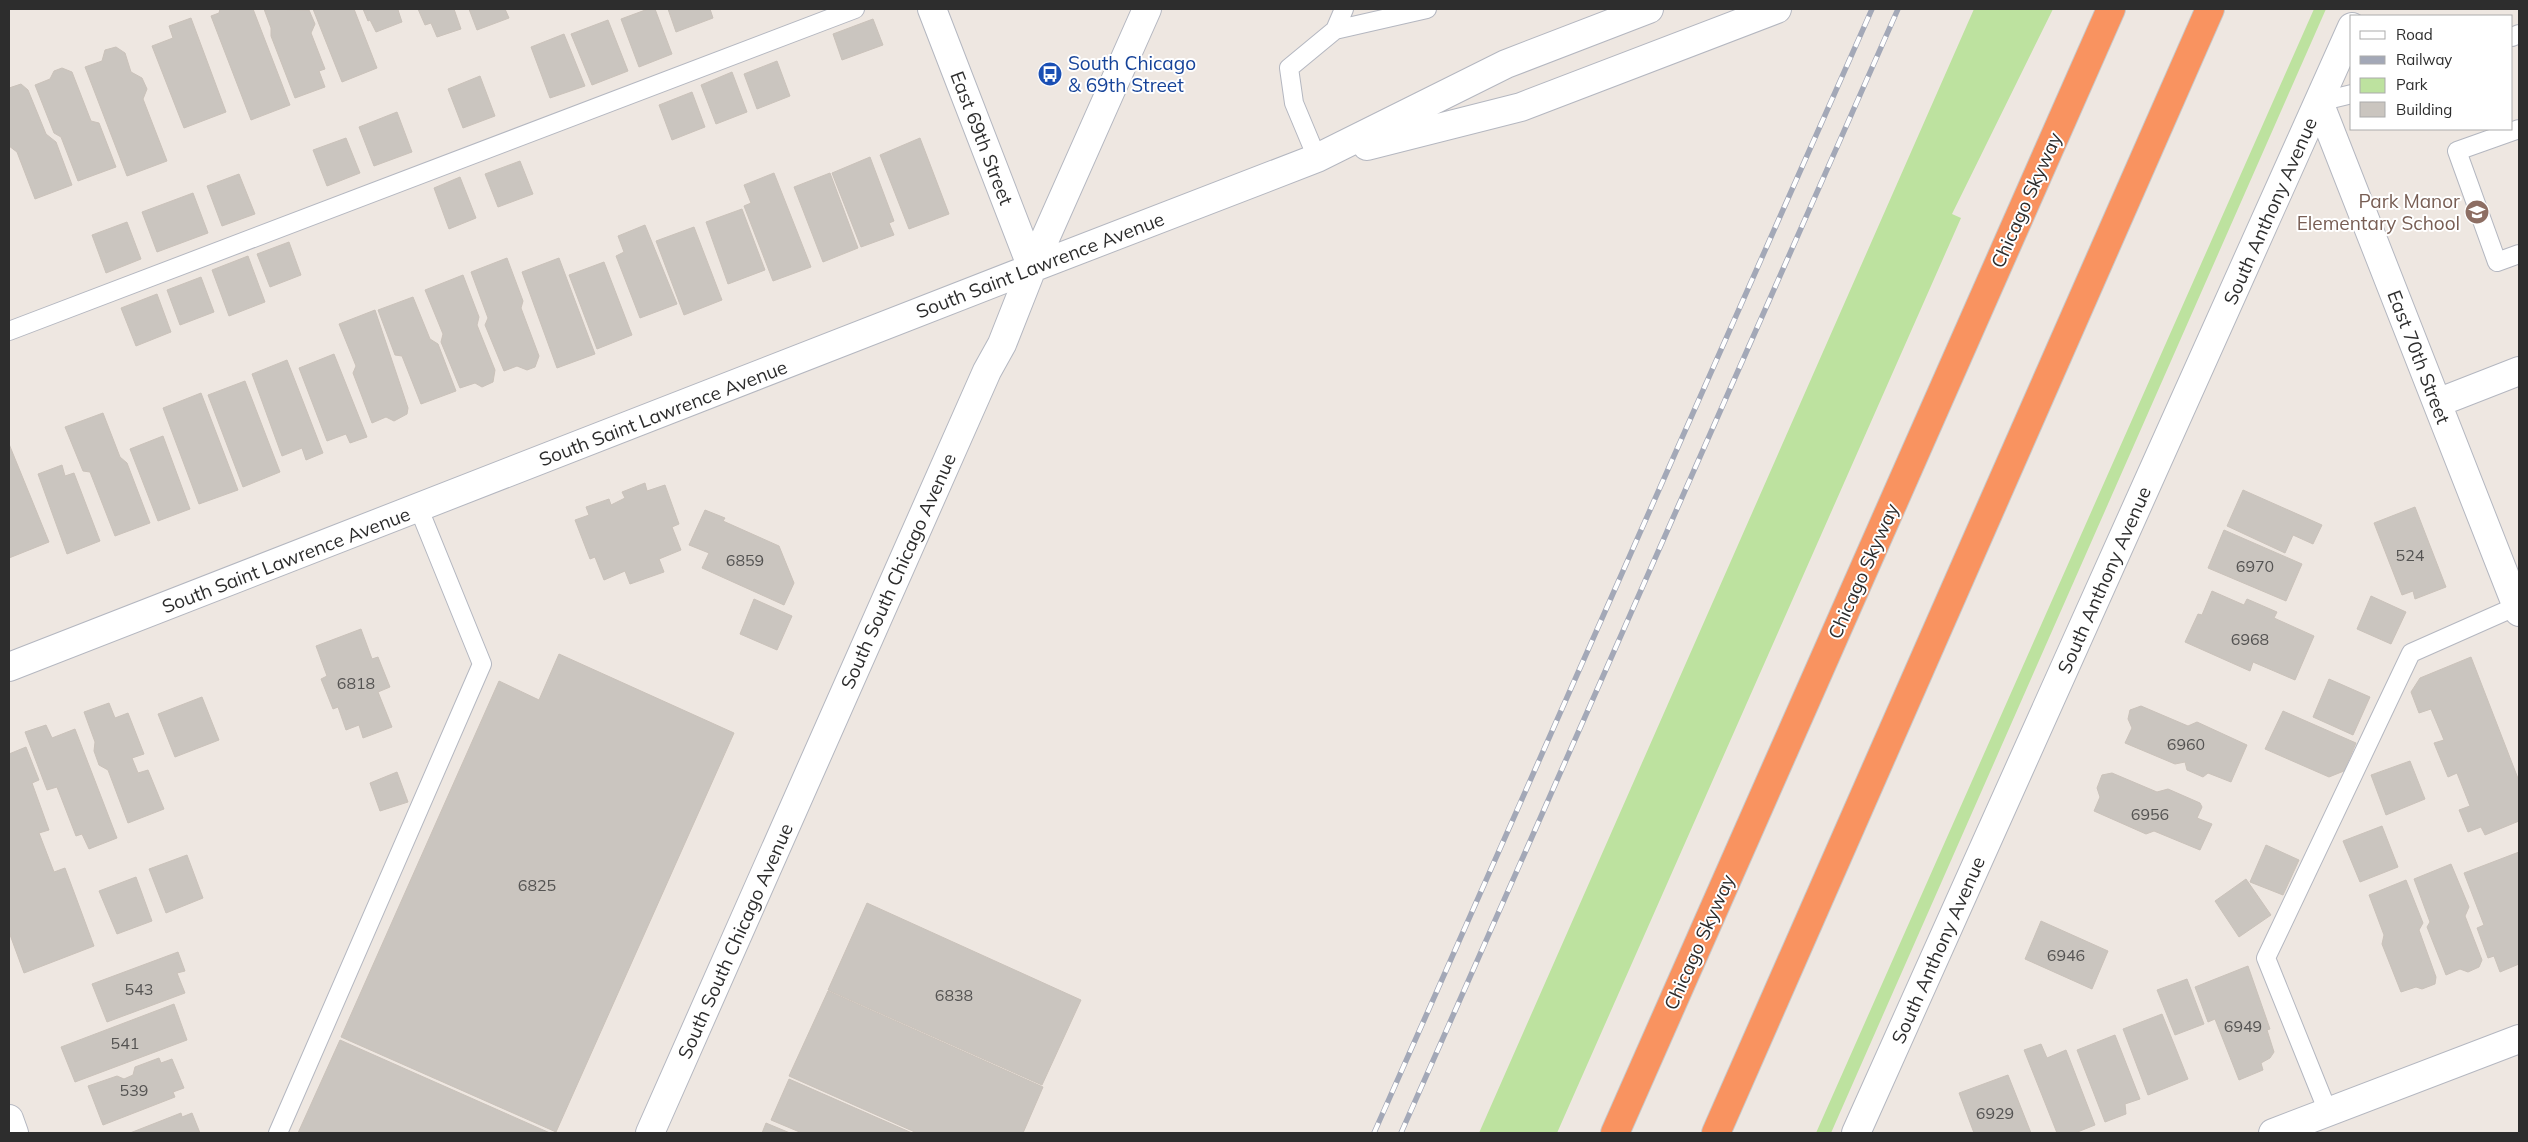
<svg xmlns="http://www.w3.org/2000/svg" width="2528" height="1142" font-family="Mulish,sans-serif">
  <rect width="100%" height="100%" fill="#eee7e1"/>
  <path fill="#bde29f" d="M1974,9H2053L1952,214L1961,218L1557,1133H1479Z
    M2314,9H2326L1831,1133H1816Z"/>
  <path fill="#cac5bf" stroke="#cac2ba" d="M220,9H253L290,105L251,120L211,16L219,13Z
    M264,9L309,10L315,24L311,33L325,69L319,71L325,87L295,98L271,36V28Z
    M313,9H354L377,68L342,82Z
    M363,9H400L398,10L402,22L376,32L370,20L368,21Z
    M418,9H454L461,29L437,37L431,23L425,25Z
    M469,9H505L509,18L477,30Z
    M648,9H655L672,54L639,67L621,19Z
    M668,9H710L713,18L676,32Z
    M191,18L226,112L184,128L152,46L173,38L169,26Z
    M873,19L883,45L842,60L833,34Z
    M608,20L628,71L592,85L571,34Z
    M564,34L585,86L550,98L531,47Z
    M116,47L125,53L131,72L142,78L147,89L143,99L167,161L127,176L85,67L102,61L105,50Z
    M777,61L790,96L757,109L744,74Z
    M62,68L72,72L91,121L99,123L116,167L78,181L61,137L54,133L35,85L50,79L54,71Z
    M732,72L747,112L716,124L701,85Z
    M480,76L495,116L463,128L448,89Z
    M21,84L28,90L46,134L56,142L72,185L35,199L17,152L9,146V88Z
    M692,92L705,127L672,140L659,105Z
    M397,112L412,152L374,166L359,127Z
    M346,138L360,173L327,186L313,150Z
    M920,138L949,214L909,229L880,155Z
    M870,157L894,221L889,223L894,235L861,247L832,173Z
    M520,161L533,194L498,207L485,174Z
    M774,173L811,267L773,281L744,206L751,203L744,185Z
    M830,173L858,248L823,262L794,187Z
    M239,174L255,214L222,226L207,186Z
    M460,177L476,218L449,229L434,188Z
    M193,193L208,233L157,252L142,212Z
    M742,209L765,270L728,284L706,222Z
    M127,222L141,259L106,273L92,235Z
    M645,225L677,304L640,318L616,256L624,252L618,236Z
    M694,227L722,300L684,315L656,241Z
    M289,242L301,275L270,287L257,254Z
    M248,256L265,302L229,316L212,270Z
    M507,258L523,301L521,308L539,356L535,367L527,370L517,366L504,371L485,325L488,318L471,272Z
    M559,258L595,354L557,368L522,272Z
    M604,262L632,335L597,349L569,275Z
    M463,275L479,317L477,325L495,370L493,382L482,387L475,383L460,388L441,342L443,334L425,290Z
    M201,277L214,312L180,325L167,290Z
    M157,294L171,332L136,346L121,308Z
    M413,297L430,339L438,344L456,391L421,404L402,356L395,355L378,310Z
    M375,310L408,408L407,414L394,421L386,417L372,423L353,373L356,366L339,324Z
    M334,354L367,437L350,443L346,434L327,441L299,368Z
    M287,360L323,453L306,460L302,448L282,456L252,374Z
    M245,381L280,472L243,487L208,395Z
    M201,393L238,490L199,504L163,408Z
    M103,413L120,457L127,463L150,523L115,536L90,472L83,471L65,427Z
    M163,436L190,509L158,521L130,449Z
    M9,444L49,542L9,558Z
    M62,465L65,476L74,473L100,541L67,554L38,474Z
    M645,483L647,491L665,485L679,524L672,527L681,550L659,559L664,572L630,584L625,571L604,580L595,557L590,559L575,520L589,515L586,507L609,499L611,505L625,498L622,492Z
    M2243,490L2322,525L2313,544L2293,535L2285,553L2227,526Z
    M2415,507L2446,587L2415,599L2413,591L2402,595L2374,523Z
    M705,510L725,518L723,521L779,546L794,583L784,605L702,568L709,553L689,545Z
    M2224,530L2302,564L2286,601L2208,568Z
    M2212,591L2244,605L2247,599L2277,612L2274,618L2314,636L2295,680L2253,662L2250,671L2185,642L2198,614L2202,615Z
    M2371,596L2406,612L2391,644L2357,629Z
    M754,599L792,616L777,650L740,634Z
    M361,629L372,659L378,657L390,687L378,692L392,727L363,738L359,725L346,730L338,707L333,709L321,679L327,676L316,646Z
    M559,654L734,733L556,1132L341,1037L499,681L539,700Z
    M2471,657L2519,781V821L2485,835L2481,827L2468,832L2459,810L2470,806L2457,773L2448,777L2434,743L2444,740L2431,709L2419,713L2411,692L2420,678Z
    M2329,679L2370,697L2353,735L2313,717Z
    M202,697L219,740L175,757L158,714Z
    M109,703L115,718L128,713L144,754L132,758L138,773L148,770L164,809L128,823L108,770L99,765L94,751L95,742L84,712Z
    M2141,706L2188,726L2197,722L2247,745L2231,782L2208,773L2203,777L2187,770L2185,762L2175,764L2125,743L2132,728L2128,719L2130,710Z
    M2283,711L2356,743L2344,771L2329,777L2265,749Z
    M46,725L52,738L75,729L117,838L89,849L82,834L76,836L57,787L47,790L25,732Z
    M26,747L39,780L32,783L49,830L39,833L54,872L65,868L94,946L24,973L9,932V754Z
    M2410,761L2425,799L2386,815L2371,775Z
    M397,772L408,802L380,811L370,783Z
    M2112,773L2157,792L2168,789L2200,803L2202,807L2197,818L2212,824L2200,850L2154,831L2146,834L2094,811L2100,797L2097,788L2102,775Z
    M2382,826L2398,867L2360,882L2343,841Z
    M2266,845L2299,860L2283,895L2250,882Z
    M2519,852V964L2500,972L2494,956L2488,958L2477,928L2484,925L2464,873Z
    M187,855L203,898L166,913L149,869Z
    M2451,864L2469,907L2465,916L2482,960L2479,967L2468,972L2460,969L2446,975L2427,927L2430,922L2414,879Z
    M136,877L152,921L117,934L99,891Z
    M2246,879L2271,915L2239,937L2215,901Z
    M2406,880L2423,923L2419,930L2436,977L2435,984L2422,989L2416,987L2401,992L2382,944L2384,935L2369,895Z
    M867,903L1081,1000L1042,1085L828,990Z
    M2041,921L2108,951L2092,989L2025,959Z
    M178,952L185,971L177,973L185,993L107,1022L92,984Z
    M2248,966L2270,1029L2267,1030L2274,1052L2270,1058L2261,1063L2263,1070L2239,1080L2215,1019L2208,1022L2195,987Z
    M2187,979L2204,1024L2175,1035L2157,990Z
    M828,991L1043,1087L1023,1133H917L789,1076Z
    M174,1004L187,1040L75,1082L61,1047Z
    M2162,1014L2188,1079L2148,1095L2123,1029Z
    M2115,1035L2140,1099L2125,1104L2126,1114L2105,1122L2077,1050Z
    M340,1040L550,1133H298Z
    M2041,1044L2047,1058L2066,1050L2095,1125L2075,1133H2057L2024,1050Z
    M159,1058L161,1063L172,1059L184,1088L173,1092L175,1097L103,1125L88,1086L117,1076L124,1079L133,1075L135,1067Z
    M2008,1075L2031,1133H1974L1959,1093Z
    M789,1079L912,1133H802L771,1120Z
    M181,1113L182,1117L192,1113L200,1133H130Z
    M766,1123L790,1133H762Z"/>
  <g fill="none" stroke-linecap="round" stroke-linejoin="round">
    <defs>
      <path id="lane" d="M1335,30L1427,9
        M2512,37L2519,34
        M2319,102L2352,94
        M2519,129L2457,151L2497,262L2519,254
        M1317,158L1294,103L1289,68L1335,30L1344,9
        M9,331L855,9
        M2328,1112L2266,958L2411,653L2517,606
        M278,1133L482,664L419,509"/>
      <path id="street" d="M2319,102L2519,612
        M2437,403L2519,371
        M9,667L1032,268L932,9
        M9,1119L14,1133
        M2273,1133L2519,1039"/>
      <path id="secondary" d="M1367,146L1521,107L1777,9
        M1032,268L1317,158L1506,64L1649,9
        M650,1133L987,371L1002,344L1032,268L1147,9
        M1856,1133L2352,27"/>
      <path id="highway" d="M1615,1133L2111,9
        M1716,1133L2210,9"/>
    </defs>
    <use href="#lane" stroke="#b4b7c0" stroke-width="20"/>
    <use href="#street" stroke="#b4b7c0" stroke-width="30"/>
    <use href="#secondary" stroke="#b4b7c0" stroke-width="30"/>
    <use href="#highway" stroke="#c8c8c8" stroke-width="30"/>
    <use href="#lane" stroke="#fff" stroke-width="18"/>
    <use href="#street" stroke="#fff" stroke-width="28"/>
    <use href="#secondary" stroke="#fff" stroke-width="28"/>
    <use href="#highway" stroke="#f99360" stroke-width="28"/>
    <defs>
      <path id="rail" d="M1374,1133L1872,9
        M1401,1133L1898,9"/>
    </defs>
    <use href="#rail" stroke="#a3a8b7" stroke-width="5.5"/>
    <use href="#rail" stroke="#fff" stroke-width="4" stroke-dasharray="11" stroke-linecap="butt"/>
  </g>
  <defs>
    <symbol id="bus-disc" viewBox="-11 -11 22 22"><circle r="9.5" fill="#1a4fb4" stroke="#fff"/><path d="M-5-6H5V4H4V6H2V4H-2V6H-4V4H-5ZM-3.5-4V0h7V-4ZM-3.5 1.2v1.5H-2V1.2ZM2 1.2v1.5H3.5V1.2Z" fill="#fff"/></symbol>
    <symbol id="school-disc" viewBox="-11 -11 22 22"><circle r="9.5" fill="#8d6e63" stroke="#fff"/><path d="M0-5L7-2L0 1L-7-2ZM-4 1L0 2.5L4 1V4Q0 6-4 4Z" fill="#fff"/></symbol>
  </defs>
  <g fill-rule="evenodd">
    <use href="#bus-disc" x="1036" y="60" width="28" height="28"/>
    <use href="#school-disc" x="2463" y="198" width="28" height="28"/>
  </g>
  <g text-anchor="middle" stroke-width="4" stroke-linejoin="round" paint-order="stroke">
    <g font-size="16" fill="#545352">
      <text x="2410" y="561">524</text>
      <text x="745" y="566">6859</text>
      <text x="2255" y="572">6970</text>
      <text x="2250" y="645">6968</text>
      <text x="356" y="689">6818</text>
      <text x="2186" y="750">6960</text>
      <text x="2150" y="820">6956</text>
      <text x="537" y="891">6825</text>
      <text x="2066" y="961">6946</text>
      <text x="139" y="995">543</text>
      <text x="954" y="1001">6838</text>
      <text x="2243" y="1032">6949</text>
      <text x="125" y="1049">541</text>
      <text x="134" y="1096">539</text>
      <text x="1995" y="1119">6929</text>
    </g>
    <g font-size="19" fill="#164399" stroke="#fff" text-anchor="start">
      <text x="1068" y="70">South Chicago<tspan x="1068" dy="22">&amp; 69th Street</tspan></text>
    </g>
    <g font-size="19" fill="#2d2d2d" stroke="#fff">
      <text transform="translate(982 138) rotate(69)" y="7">East 69th Street</text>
      <text transform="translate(2026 200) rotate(-66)" y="7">Chicago Skyway</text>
      <text transform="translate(2270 211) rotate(-66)" y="7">South Anthony Avenue</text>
      <text transform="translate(1040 265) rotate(-21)" y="7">South Saint Lawrence Avenue</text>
      <text transform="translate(2419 357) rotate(69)" y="7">East 70th Street</text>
      <text transform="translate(663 413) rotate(-21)" y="7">South Saint Lawrence Avenue</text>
      <text transform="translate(286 560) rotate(-21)" y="7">South Saint Lawrence Avenue</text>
      <text transform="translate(898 571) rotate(-66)" y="7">South South Chicago Avenue</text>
      <text transform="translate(1863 571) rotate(-66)" y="7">Chicago Skyway</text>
      <text transform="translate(2104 580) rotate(-66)" y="7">South Anthony Avenue</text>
      <text transform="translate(735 941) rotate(-66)" y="7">South South Chicago Avenue</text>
      <text transform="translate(1699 942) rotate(-66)" y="7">Chicago Skyway</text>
      <text transform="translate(1938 950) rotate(-66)" y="7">South Anthony Avenue</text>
    </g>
    <g font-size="19" fill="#785e54" stroke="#fff" text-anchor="end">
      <text x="2460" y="208">Park Manor<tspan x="2460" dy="22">Elementary School</tspan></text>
    </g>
  </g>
  <rect width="2528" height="1142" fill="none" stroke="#2d2d2d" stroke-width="20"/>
  <rect x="2350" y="15" width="162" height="115" fill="#ffffff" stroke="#ababab"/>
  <rect x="2360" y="31" width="25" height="8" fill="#ffffff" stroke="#ababab"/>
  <text x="2396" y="40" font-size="15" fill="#2d2d2d">Road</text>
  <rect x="2360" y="56" width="25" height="8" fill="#a3a8b7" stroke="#ababab"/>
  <text x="2396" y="65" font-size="15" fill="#2d2d2d">Railway</text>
  <rect x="2360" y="78" width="25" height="15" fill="#bde29f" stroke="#ababab"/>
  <text x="2396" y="90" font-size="15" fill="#2d2d2d">Park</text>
  <rect x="2360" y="102" width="25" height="15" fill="#cac5bf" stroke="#ababab"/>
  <text x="2396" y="115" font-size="15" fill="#2d2d2d">Building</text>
</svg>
